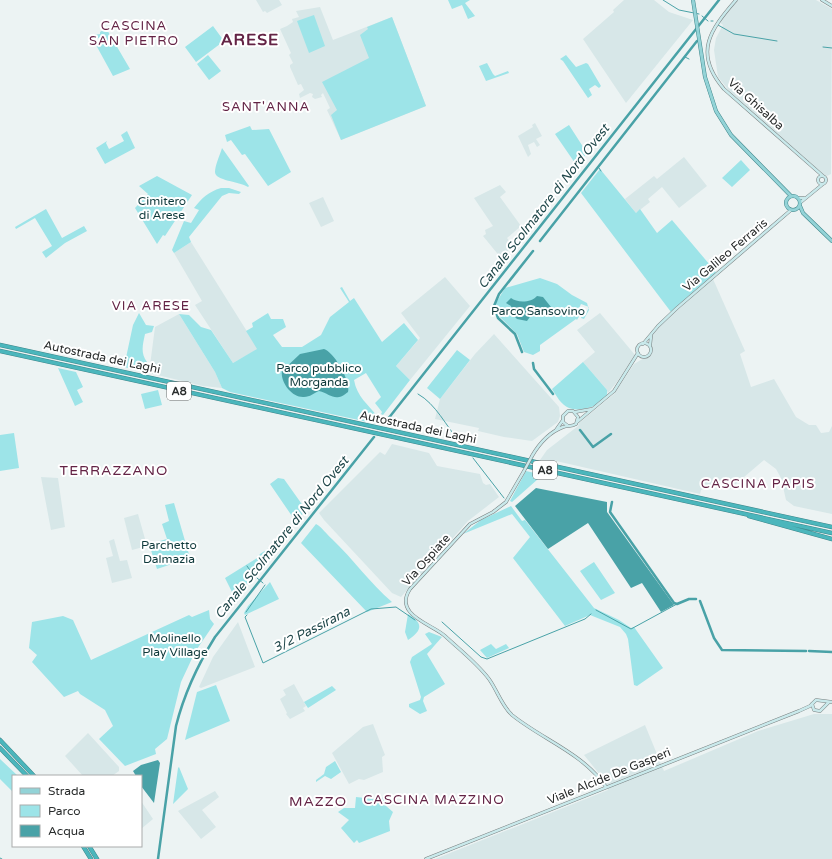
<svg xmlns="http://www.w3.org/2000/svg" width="832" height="859" font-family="'Varela Round',sans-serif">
  <rect width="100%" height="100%" fill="#ecf3f3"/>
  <path fill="#d7e7e8" d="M256,0H279L282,5L267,13L265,11L263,12Z
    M624,0H654L669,12L693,20L626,103L583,39L614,12L613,10Z
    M738,0H816L832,9L831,174L827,176L823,174L730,92L718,77L714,50L716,38L723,25L719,22Z
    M320,7L333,40L392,17L426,106L341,140L327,110L330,108L323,93L321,95L322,97L315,99L312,97L313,94L310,93L300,98L299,94L304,90L301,84L298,85L290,67V65L293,63L289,55L291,53L280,29L287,26L293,22L292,19L299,17L296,11Z
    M535,123L542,136L536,139L540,145L537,147L534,142L528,145L531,154L528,157L518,136L533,127L532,125Z
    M684,157L707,186L679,208L662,187L648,199L650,202L636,213L625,199L654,176L657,179Z
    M500,185L506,192L500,197L521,226L507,238L513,246L501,258L483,236L486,234L485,230L493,226L474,198Z
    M323,197L334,221L321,227L309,203Z
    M191,242L258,349L233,363L195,305L202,301L174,253Z
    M445,277L470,306L410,380L396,366L420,338L401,313Z
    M713,279L745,351L740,354L751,387L774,379L796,417L809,425H816L821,433L829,432L832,426V514L794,506L786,500L781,478L776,469L764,460L730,489L722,480L701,490L700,494L556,461L540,460L547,450L578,426L579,423L614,394L634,364L651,354L652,336L659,326Z
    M600,313L635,355L617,382L608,393L607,390L583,362L595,352L577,330Z
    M179,314L215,372L222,388L203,386L149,373L155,327Z
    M494,334L559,407L560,416L558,422L532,441L504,437L478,431L479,428L435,419L440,399L475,354Z
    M392,444L429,453L437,466L480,474L483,483L486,485L490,484L499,497L468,521L401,597L392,593L324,520L319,513L380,452L385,455Z
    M41,477L58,478L65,527L51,530Z
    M138,514L147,546L132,550L124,518Z
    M114,539L120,561L127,560L132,578L112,583L106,558L113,556L109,541Z
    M238,622L255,667L201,688L199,687L213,657Z
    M294,684L306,706L303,708L305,711L290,719L286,714L287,713L280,699L286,695L283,690Z
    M814,714H832V859H435L608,790L601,776L584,755L645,725L664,771L758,731Z
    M373,724L385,755L382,757L383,772L364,780L359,779L349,784L332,753L363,727Z
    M88,733L119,767V771L112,776H83L65,756Z
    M215,791L219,797L202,810L216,827L201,839L178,811Z
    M141,801L153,819L141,829Z"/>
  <path fill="#9de4e8" d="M448,0H470L465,3L475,16L468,19L462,5L452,9Z
    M314,15L325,46L309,53L297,21Z
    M392,17L426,106L341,140L331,115L337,110L322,82L369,58L360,35L368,29L367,27Z
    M213,26L224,41L196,62L185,47Z
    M106,28L130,69L113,76L96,45L103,41L101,37L96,39L94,35L100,34V32Z
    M208,55L221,71L209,80L197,64Z
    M566,55L576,67L586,63L588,64L601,86L599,88L595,85L589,89L592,95L588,98L563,61L560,59Z
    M487,63L493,74L495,76L508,71L509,73L486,81L479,66Z
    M569,125L587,153L577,166L555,134Z
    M250,126L252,130L269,129L291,172L268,186L245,154L242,155L231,140L227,142L225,135Z
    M127,131L135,148L105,164L96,148L107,141L106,143L109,149L124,141L121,135Z
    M222,148L249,186L248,187C239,181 215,181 215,172C215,165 220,155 222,148Z
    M741,160L750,170L732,187L722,178Z
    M600,169L636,213L640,209L657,233L672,220L715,271L716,273L671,312L581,193Z
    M157,176L192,195L165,236L163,235L157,244L135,208L148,194L139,186Z
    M221,188H229L241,192L239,194L229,193L222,196L189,237L191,242L174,253L172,250L184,221L191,223L199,210L194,208C202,198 208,192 221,188Z
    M46,209L62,238L84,226L87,231L65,243L46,258L42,252L52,246L35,218L16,229L15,227Z
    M540,278L557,284L572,295L587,303L589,310L584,319L581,318L582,315L585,316L589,307L581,304L577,313L580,315L577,320L576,319L540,345V351L533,355L524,352L517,334L498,315L496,303L505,288Z
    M342,287L350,301L354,298L382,342L404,323L418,340L396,366L410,380L383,415L381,414L382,412L375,403L381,397L366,373L354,380C357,397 368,404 377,416V424L230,392L222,388L215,372L179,314L189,315L201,327L211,330L233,363L257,349L246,331L253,327L252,323L268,313L271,319H283L286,327L273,335L282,347H302L321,335L330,317L349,302L340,288Z
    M139,313L146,325L154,326L152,332L145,334C143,344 140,353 147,362L146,372L124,367L133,325Z
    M457,350L470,360L440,399L427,388Z
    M583,362L607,390C610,404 580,413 569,408C561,405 556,395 552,389Z
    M58,368L76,372L83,387L77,390L83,402L75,406Z
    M158,390L162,405L145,409L141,394Z
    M14,433L19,468L0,471V435Z
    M526,471L539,474L538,479L512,502L510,501Z
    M278,478L284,479L306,510L296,522L270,484Z
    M174,503L190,558L157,569L149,544L167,539L162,524L169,521L165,505Z
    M511,506L522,521L525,520L594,608L619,620L631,628L634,627L663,668L637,686L634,685L628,639L626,634L620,627L590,615L565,626L513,558L530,537L512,514L463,534L481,520Z
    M316,524C323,528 326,534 332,539C353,559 370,583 392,602L367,612L301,543Z
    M284,538L239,594H233L225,578L257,558L260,554Z
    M594,562L615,593L601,600L580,571Z
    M270,582L279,599L245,615L244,613L248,606Z
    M209,610L210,619L214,624L195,652L181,682L167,739L155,749L156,754L125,766L99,739L113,726L105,710L80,694L78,691L64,697L32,662L37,655L29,648L32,622L63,616L73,620L91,660L189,615L192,617Z
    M408,614C424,623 422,631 408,640L405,632Z
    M429,632L442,637L427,654L445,684L424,697L423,701L427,711L420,714L409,707V704L420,700L421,697L410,662L412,657L432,644L425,634Z
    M491,644L496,649L506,644L509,648L487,658L480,650Z
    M216,685L230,721L185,740L197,692Z
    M332,686L336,690L308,708L304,702Z
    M0,759L18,776H13V792L0,779Z
    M335,761L341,772L331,779L325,776L316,782V780L324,774L326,767Z
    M179,767L188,789L173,804L178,768Z
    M356,797L374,799L376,801L377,797L386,798V806L393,812L389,821L390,831L359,843L357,840L354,843L341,828L349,820L338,812L344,808H355Z"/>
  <path fill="#49a2a7" d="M537,296L543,297L551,307L532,314L527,321L517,319L513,315L511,306L506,303L511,298C517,303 531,303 537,296Z
    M324,349C334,352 351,381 348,392C335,403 331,394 319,391C314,393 310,397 304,397C292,398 280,382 282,371L300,354Z
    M536,488L607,502V512L674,605L661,612L642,583L631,588L588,523L548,549L515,506Z
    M158,760L160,763L154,803L141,786V776H136L133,771L141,765Z"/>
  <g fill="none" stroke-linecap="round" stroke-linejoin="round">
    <path stroke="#49a2a7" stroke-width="1" d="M663,0L679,10L699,14
      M702,16L708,21
      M711,21H713
      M718,25L734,34L777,41
      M823,47L832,48
      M685,57L689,59
      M599,168L601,171
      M418,394C436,404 446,426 459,441
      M473,458L504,498
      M247,566L254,576
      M257,578L263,583
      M596,610L631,629L677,604
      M246,612L265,585
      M247,615L245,617L263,663L371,609L396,607L415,620
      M442,622L481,657L487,659L585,619L591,614
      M0,858L2,859"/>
    <path stroke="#49a2a7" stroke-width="2.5" d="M540,241L697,41
      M522,352L515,334L498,318L494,306L499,294L533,251
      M533,363L534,369L553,394
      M384,424L719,0
      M580,430L593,447L611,434
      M612,502L610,512L674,603L677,604L689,599H696
      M700,601L714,638L722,650L806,651
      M809,651L832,652
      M158,859L176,726C184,694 197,666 215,637L374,437"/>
    <defs>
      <path id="secondary" d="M736,0C710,30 693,53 724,89L823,176
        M822,0L832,6
        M818 180a4 4 0 1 1 8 0a4 4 0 1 1-8 0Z
        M798,198H804
        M801,202L823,184
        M637 350a7 7 0 1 1 14 0a7 7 0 1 1-14 0Z
        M643,344L658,326L677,308L791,210
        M650,346L651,336
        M575,412L592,409
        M577,422L614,391L638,353
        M556,430L563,420
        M532,456C539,444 550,432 563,427C568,425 571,427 576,424L578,417L573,411H568L563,416V422L568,426
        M524,471L506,502L493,512L470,524L410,589C393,615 432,624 445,636C460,650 477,663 489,679C497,690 502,706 512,715C543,740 583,753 606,787
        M812,704L814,710L820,711L829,702
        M426,859L799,711L810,706L816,700L832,702"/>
      <path id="primary" d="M693,0L705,77L716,111L731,135L791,196
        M786 203a7 7 0 1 1 14 0a7 7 0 1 1-14 0Z
        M800,206L803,213L832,241"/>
      <path id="highway" d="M0,345L832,527
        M0,351L832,533
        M749,516L832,539
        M0,740L34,776
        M0,748L27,776
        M83,846L91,859
        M89,846L97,859"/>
    </defs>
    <use href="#secondary" stroke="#777e7e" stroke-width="3.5"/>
    <use href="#primary" stroke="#3f868a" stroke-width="4"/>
    <use href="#highway" stroke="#3f868a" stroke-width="4.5"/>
    <use href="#secondary" stroke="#c9e9eb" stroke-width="2.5"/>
    <use href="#primary" stroke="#93d3d7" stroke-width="3"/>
    <use href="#highway" stroke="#4bb6bc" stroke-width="3.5"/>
    <defs>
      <path id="secondary-bridge" d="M524,471L532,456"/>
    </defs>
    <use href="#secondary-bridge" stroke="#777e7e" stroke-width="3.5" stroke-linecap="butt"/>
    <use href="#secondary-bridge" stroke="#c9e9eb" stroke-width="2.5"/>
  </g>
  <g text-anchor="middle" stroke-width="4" stroke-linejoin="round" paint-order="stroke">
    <g fill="#fff" stroke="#696b6b" stroke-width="1">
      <rect x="167" y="382" width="24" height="18" rx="3"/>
      <rect x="533" y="461" width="24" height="18" rx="3"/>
    </g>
    <g font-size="11" font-weight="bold" fill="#292c2c">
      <text x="179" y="395">A8</text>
      <text x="545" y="474">A8</text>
    </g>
    <g font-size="12" fill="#292c2c" stroke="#fff">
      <text transform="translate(756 104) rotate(42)" y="4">Via Ghisalba</text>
      <text transform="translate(725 255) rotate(-40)" y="4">Via Galileo Ferraris</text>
      <text transform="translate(102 357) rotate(12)" y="4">Autostrada dei Laghi</text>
      <text transform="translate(418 427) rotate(12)" y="4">Autostrada dei Laghi</text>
      <text transform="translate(426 560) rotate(-48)" y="4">Via Ospiate</text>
      <text transform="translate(609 776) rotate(-22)" y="4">Viale Alcide De Gasperi</text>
    </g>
    <g font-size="12" fill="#0e393b" stroke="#fff">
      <text x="162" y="205">Cimitero<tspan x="162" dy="14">di Arese</tspan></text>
      <text x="538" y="315">Parco Sansovino</text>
      <text x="319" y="372">Parco pubblico<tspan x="319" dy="14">Morganda</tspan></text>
      <text x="169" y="549">Parchetto<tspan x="169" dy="14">Dalmazia</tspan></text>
      <text x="175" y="642">Molinello<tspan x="175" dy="14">Play Village</tspan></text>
    </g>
    <g font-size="13" letter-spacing="1" fill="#632345" stroke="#fff">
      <text x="134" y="30">CASCINA<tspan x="134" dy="15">SAN PIETRO</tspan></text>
      <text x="266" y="111">SANT'ANNA</text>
      <text x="151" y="310">VIA ARESE</text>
      <text x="758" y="488">CASCINA PAPIS</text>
      <text x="434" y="804">CASCINA MAZZINO</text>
    </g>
    <g font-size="13" font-style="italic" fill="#1f474a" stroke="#fff">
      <text transform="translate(543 206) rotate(-52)" y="5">Canale Scolmatore di Nord Ovest</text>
      <text transform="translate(281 537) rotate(-51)" y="5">Canale Scolmatore di Nord Ovest</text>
      <text transform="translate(311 629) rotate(-27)" y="5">3/2 Passirana</text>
    </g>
    <g font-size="14" letter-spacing="1" fill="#632345" stroke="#fff">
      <text x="114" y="475">TERRAZZANO</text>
      <text x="318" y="806">MAZZO</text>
    </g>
    <g font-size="16" font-weight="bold" letter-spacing="1" fill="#632345" stroke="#fff">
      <text x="250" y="45">ARESE</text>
    </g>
  </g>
  <rect x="12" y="775" width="130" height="72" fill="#ffffff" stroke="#a9abab"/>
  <rect x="20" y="788" width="20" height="6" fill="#93d3d7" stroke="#a9abab"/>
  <text x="48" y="795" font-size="12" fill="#292c2c">Strada</text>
  <rect x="20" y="805" width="20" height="12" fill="#9de4e8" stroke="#a9abab"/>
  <text x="48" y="815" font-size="12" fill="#292c2c">Parco</text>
  <rect x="20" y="825" width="20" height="12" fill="#49a2a7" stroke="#a9abab"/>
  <text x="48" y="835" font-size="12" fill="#292c2c">Acqua</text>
</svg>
